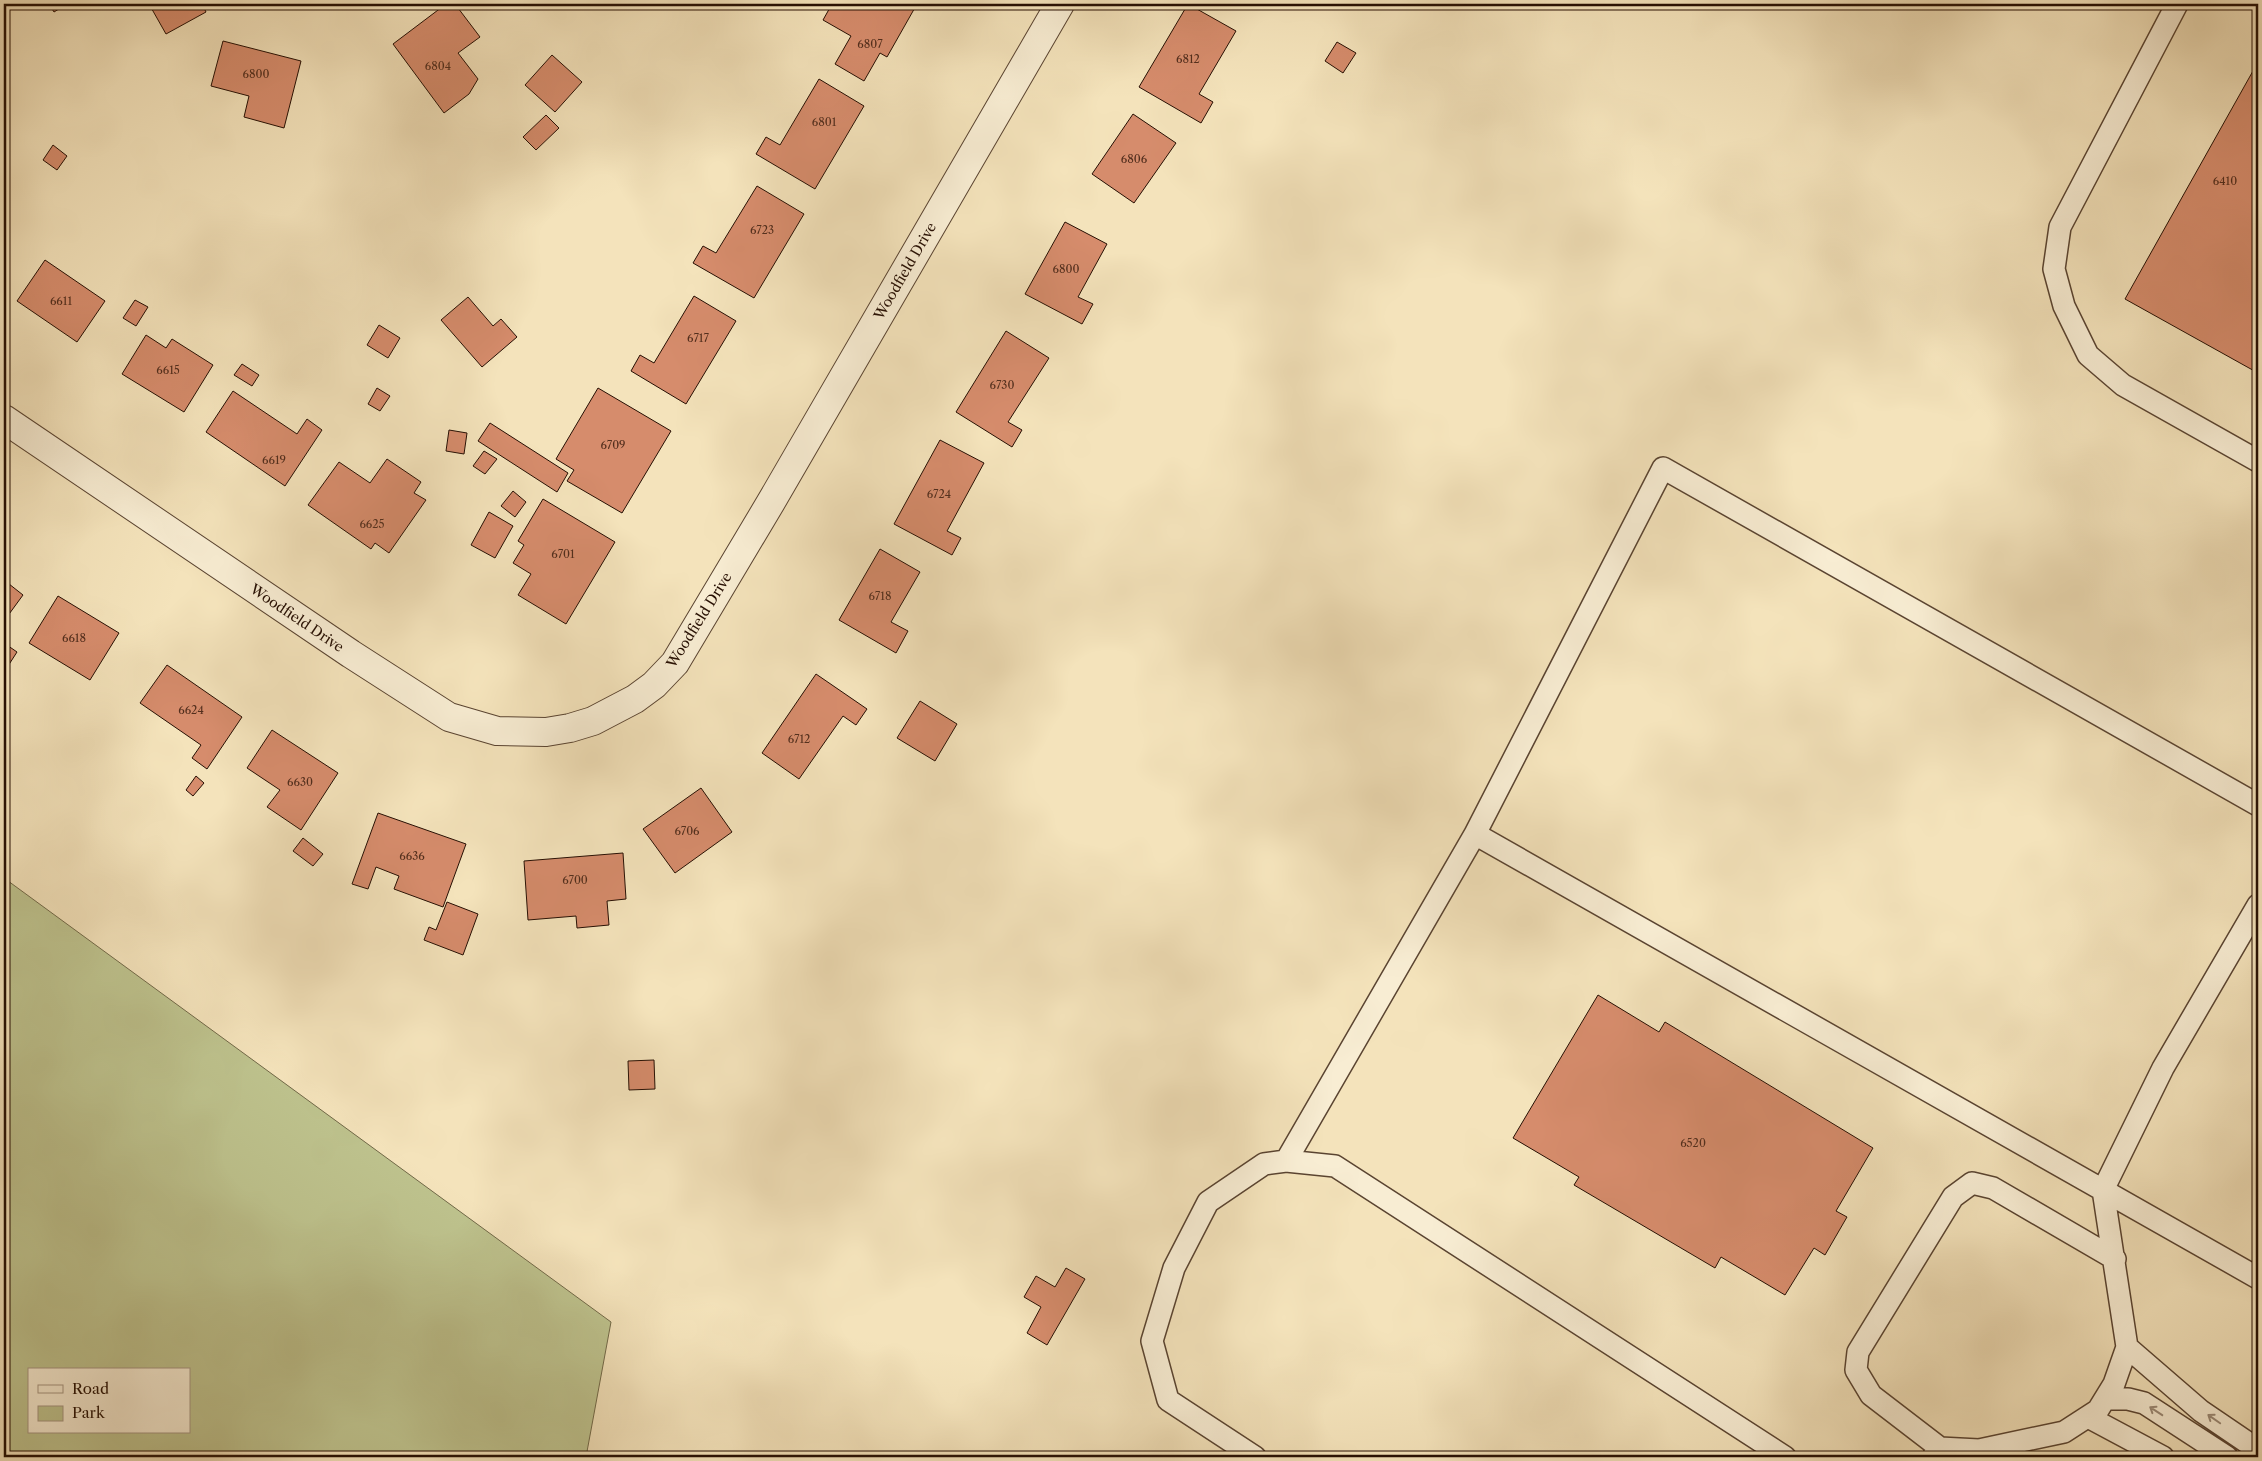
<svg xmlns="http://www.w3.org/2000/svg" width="2262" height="1461" font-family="'Libre Caslon Text',serif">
  <rect width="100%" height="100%" fill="#f4e3bb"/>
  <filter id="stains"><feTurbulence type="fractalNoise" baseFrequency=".004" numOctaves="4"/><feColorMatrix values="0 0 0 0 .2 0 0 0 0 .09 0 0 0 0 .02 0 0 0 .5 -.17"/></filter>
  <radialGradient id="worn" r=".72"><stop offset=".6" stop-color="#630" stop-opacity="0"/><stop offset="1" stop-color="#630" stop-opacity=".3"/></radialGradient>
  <path fill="#bec38e" stroke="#726948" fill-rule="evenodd" d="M4,878L611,1322L586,1457H4ZM29,1370H189V1432H29Z"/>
  <path fill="#d68c6c" stroke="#260f03" d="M49,4H67L54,12Z
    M149,4H202L206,12L166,34Z
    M446,4H455L480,37L458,53L478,79L469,94L444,113L393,44Z
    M832,4H849L852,6L854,4H917L887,57L880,53L864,81L835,64L851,36L823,20Z
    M1188,4L1236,31L1199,94L1213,102L1201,123L1139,87Z
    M223,41L301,61L284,128L244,117L249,96L211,86Z
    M1337,42L1356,53L1343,73L1325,61Z
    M552,55L582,82L555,112L525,85Z
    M2258,62V373L2125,299Z
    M819,79L864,106L815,189L756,154L766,137L780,145Z
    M1133,114L1176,143L1134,203L1092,174Z
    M546,115L559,128L536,150L523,137Z
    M53,145L67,156L57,170L43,160Z
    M757,186L804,214L754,298L693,263L703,246L716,253Z
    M1065,222L1107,244L1078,297L1093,304L1082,324L1025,294Z
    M45,260L105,301L77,342L17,301Z
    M694,296L736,321L686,404L631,371L640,355L654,363Z
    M468,297L493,326L501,319L517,337L482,367L441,320Z
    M135,300L148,307L136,326L123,318Z
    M379,325L400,338L388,358L367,345Z
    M1006,331L1049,358L1008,422L1022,430L1012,447L956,412Z
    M146,335L166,348L172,339L213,365L184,412L122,374Z
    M242,364L259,375L252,386L234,375Z
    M377,388L390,396L380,411L368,404Z
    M598,388L671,431L622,513L567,481L574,470L556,459Z
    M233,391L297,434L307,419L322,430L285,486L206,432Z
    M490,423L568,473L557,492L478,441Z
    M449,430L467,433L464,454L446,451Z
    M940,440L984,463L947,531L961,538L952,555L894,524Z
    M484,451L497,459L485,474L473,466Z
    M387,459L421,482L414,493L426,500L389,553L375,543L371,549L308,505L339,462L370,483Z
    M513,491L526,502L515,517L501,506Z
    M543,499L615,542L566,624L518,595L531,574L513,563L524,545L518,541Z
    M489,512L513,526L495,558L471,545Z
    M880,549L920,572L891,622L908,631L896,653L839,620Z
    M4,580L23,595L4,621Z
    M58,596L119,633L90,680L29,643Z
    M4,643L17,652L8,666L4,663Z
    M167,665L242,717L207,769L192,758L201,745L140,703Z
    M816,674L867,709L856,725L843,716L799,779L762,753Z
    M920,701L957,724L935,761L897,738Z
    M272,730L338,773L301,830L267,807L280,790L247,768Z
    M196,776L204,783L193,796L186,790Z
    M701,788L732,832L675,873L643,829Z
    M378,813L466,844L443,907L394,889L399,876L376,867L368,889L352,884Z
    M303,838L323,854L313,866L293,851Z
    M623,853L626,899L607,901L609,925L577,928L576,916L528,920L524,861Z
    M447,902L478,914L463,955L424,940L429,927L436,930Z
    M1598,995L1659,1032L1665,1022L1873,1148L1836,1211L1847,1217L1825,1255L1814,1248L1785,1295L1721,1257L1715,1268L1574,1185L1579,1177L1513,1138Z
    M654,1060L655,1089L629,1090L628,1061Z
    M1066,1268L1085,1279L1047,1345L1027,1333L1041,1307L1024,1297L1036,1276L1055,1287Z"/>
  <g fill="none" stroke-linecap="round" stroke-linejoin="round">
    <defs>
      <path id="lane" d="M2177,4L2060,227L2054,269L2064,306L2088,355L2123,385L2258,461
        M2258,805L1663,468L1475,834L2258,1278
        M1286,1161L1475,834
        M2127,1347L2201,1411L2254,1447L2256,1457
        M2105,1399H2128L2144,1403L2227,1457
        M2088,1417L2163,1457
        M1940,1448L1871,1395L1856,1370L1858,1352L1953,1197L1972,1183L1993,1188L2115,1259
        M1255,1457L1168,1400L1152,1341L1174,1268L1208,1202L1264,1164L1286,1161L1335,1166L1785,1457
        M1933,1457L1940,1448L1979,1450L2064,1432L2098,1410L2114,1384L2127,1347L2103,1190L2163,1068L2258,905"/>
      <path id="street" d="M4,419L351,654L449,717L497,731L546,732L570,728L593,721L635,699L654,685L675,663L771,502L1060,4"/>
    </defs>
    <use href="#lane" stroke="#5a4431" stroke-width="24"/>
    <use href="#street" stroke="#5a4431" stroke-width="30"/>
    <use href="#lane" stroke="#f8edd3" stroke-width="21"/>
    <use href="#street" stroke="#f8edd3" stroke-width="28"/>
  </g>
  <defs><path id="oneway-shaft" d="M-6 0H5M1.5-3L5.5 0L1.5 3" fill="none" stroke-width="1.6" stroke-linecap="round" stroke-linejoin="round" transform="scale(1.25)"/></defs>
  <g stroke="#9a8975">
    <use href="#oneway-shaft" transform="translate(2156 1411) rotate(-147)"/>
    <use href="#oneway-shaft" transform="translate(2214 1419) rotate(-145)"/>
  </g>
  <g text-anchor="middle" stroke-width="4" stroke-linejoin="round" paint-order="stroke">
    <g font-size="11" fill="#522e1d">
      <text x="870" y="48">6807</text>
      <text x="1188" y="63">6812</text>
      <text x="438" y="70">6804</text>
      <text x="256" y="78">6800</text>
      <text x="824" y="126">6801</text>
      <text x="1134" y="163">6806</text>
      <text x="2225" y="185">6410</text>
      <text x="762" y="234">6723</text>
      <text x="1066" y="273">6800</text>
      <text x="61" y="305">6611</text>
      <text x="698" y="342">6717</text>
      <text x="168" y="374">6615</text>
      <text x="1002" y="389">6730</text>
      <text x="613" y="449">6709</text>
      <text x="274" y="464">6619</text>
      <text x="939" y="498">6724</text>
      <text x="372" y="528">6625</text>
      <text x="563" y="558">6701</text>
      <text x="880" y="600">6718</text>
      <text x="74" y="642">6618</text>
      <text x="191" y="714">6624</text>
      <text x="799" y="743">6712</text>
      <text x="300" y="786">6630</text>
      <text x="687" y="835">6706</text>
      <text x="412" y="860">6636</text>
      <text x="575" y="884">6700</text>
      <text x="1693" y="1147">6520</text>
    </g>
    <g font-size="14" fill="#260f03" stroke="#f8edd3">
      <text transform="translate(905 271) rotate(-60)" y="5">Woodfield Drive</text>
      <text transform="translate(297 618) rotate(34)" y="5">Woodfield Drive</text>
      <text transform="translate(699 620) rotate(-58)" y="5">Woodfield Drive</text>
    </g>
  </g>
  <rect width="2262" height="1461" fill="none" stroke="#f4e3bb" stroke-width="20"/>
  <rect x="5" y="5" width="2252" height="1451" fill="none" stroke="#260f03" stroke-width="2.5"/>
  <rect x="10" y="10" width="2242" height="1441" fill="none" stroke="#260f03"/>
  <rect x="28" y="1368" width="162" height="65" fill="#f8edd3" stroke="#a49480"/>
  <rect x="38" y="1385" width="25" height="8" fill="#f8edd3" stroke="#a49480"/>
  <text x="72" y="1394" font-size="15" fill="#260f03">Road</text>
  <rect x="38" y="1406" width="25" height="15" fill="#bec38e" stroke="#a49480"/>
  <text x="72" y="1418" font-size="15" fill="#260f03">Park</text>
  <rect width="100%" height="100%" filter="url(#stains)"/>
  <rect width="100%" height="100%" fill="url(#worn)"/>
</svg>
